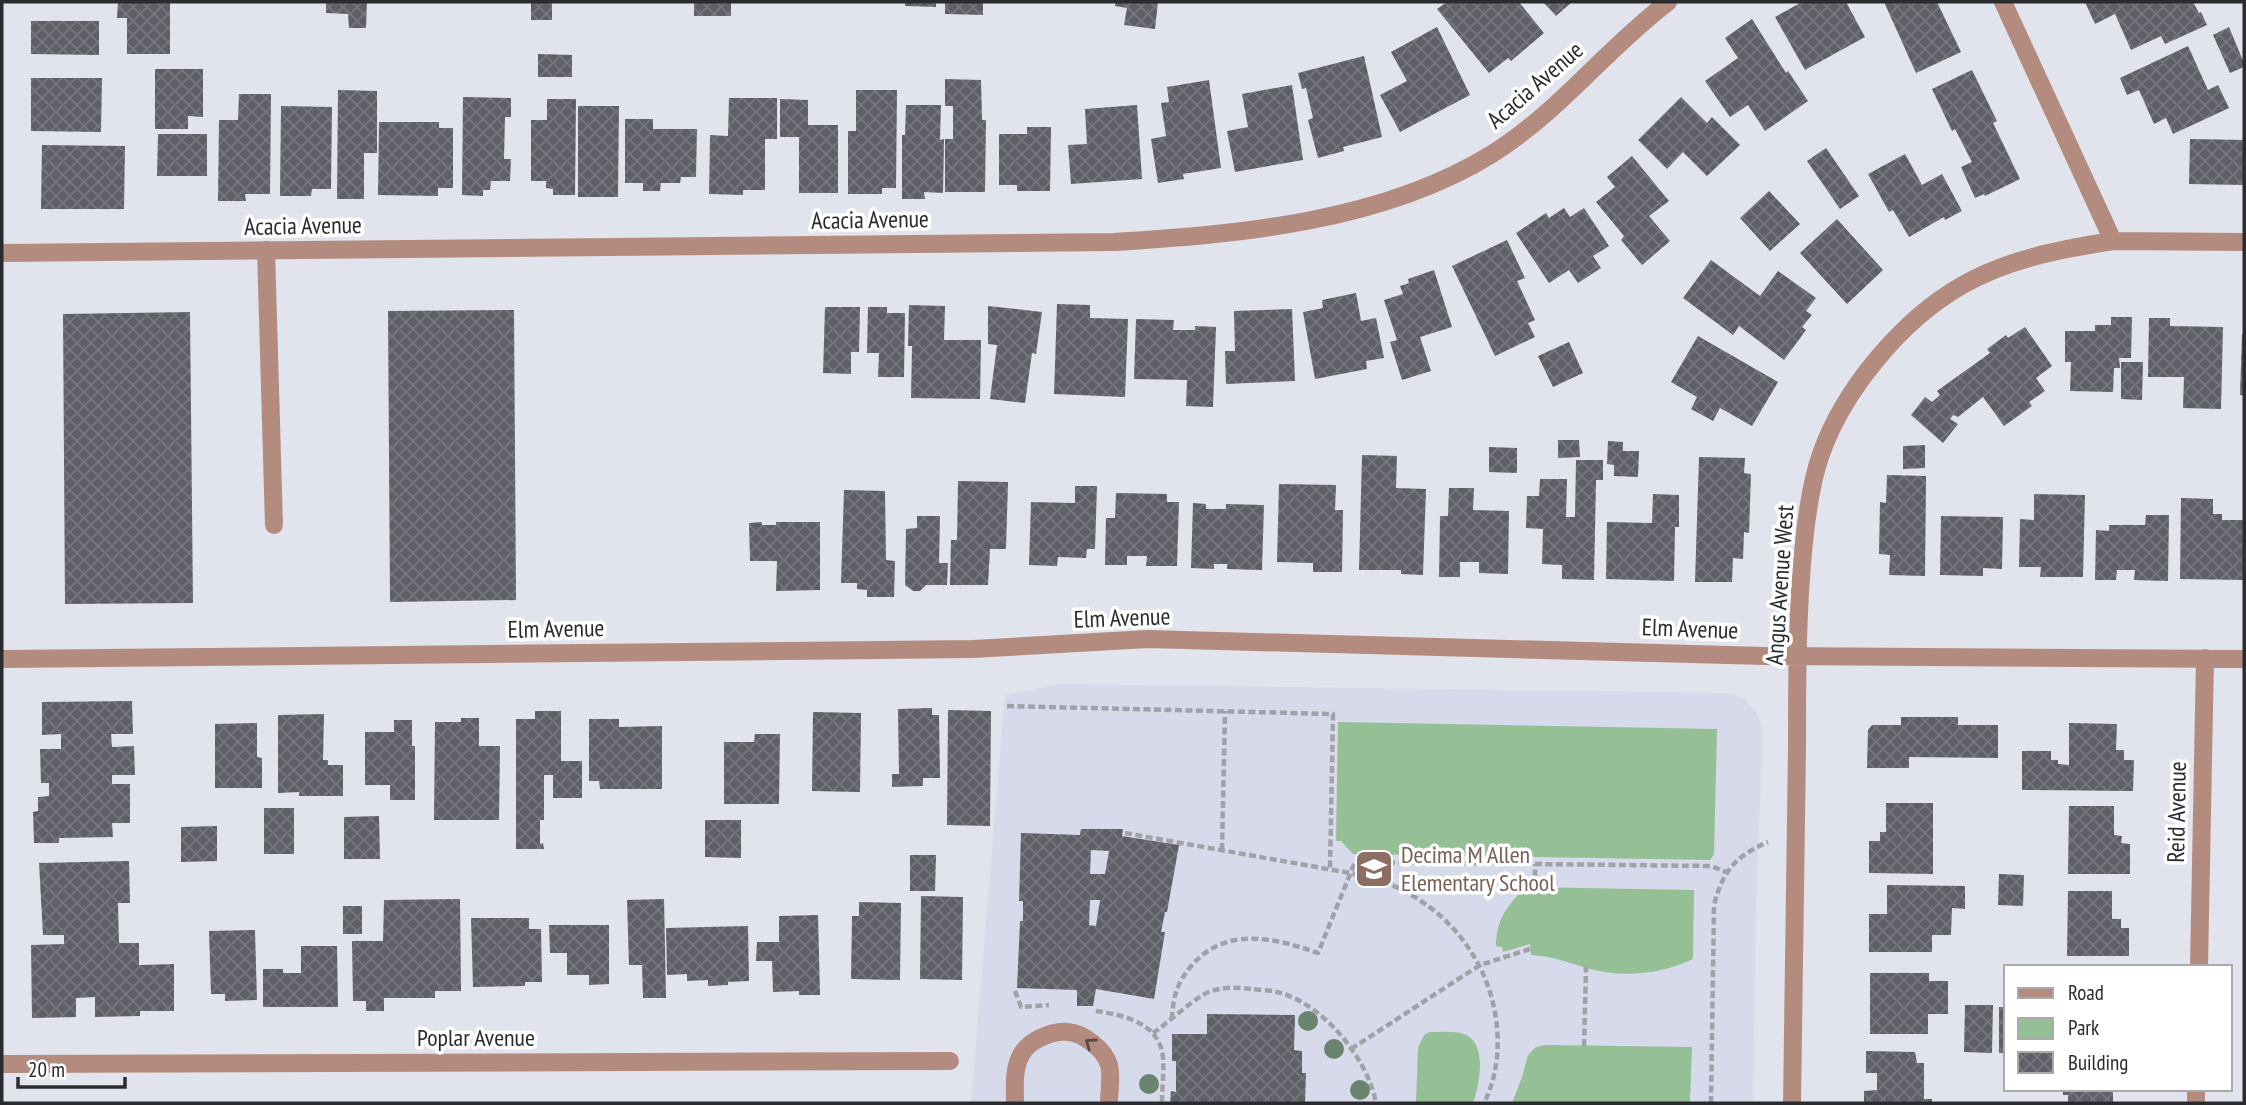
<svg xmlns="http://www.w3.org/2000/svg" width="2246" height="1105" font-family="'PT Sans Narrow',sans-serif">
  <defs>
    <pattern id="building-cross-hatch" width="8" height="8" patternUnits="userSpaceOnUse" patternTransform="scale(1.75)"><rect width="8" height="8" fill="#5e5f67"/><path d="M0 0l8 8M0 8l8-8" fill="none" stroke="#76777d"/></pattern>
  </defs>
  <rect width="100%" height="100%" fill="#e1e4ec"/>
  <path fill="#d6daea" d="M1061,684L1728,693L1745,699L1757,713L1763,730L1756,899L1753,1103H971L1005,695Z"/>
  <path fill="#95bf94" d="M1338,722L1717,729L1714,855L1710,860L1353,854L1341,841H1336Z
    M1526,887L1694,890L1693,959C1661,974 1624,978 1590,969C1570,963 1552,956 1531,955L1530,944L1503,952L1502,947L1496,946C1496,920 1508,904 1526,887Z
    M1430,1032C1441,1032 1459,1030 1468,1036C1487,1047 1479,1087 1473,1103H1416L1418,1048L1424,1035Z
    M1546,1045L1692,1047L1690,1103H1512L1522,1077L1528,1055L1536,1047Z"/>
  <path fill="url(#building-cross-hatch)" fill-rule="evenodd" d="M118,2H170V54H127V18H117Z
    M326,2H367L366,28H349L348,14L326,13Z
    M531,2H552V20H531Z
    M694,2H731V16H694Z
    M905,2H936V7L905,6Z
    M945,2H983V15L945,14Z
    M1115,2H1158L1155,29L1124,25L1127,8L1115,6Z
    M1447,2H1519L1544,33L1511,61L1508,58L1489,73L1437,9Z
    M1543,2H1572L1556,16Z
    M1802,2H1846L1865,37L1805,70L1775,17Z
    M1884,2H1937L1961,52L1916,73Z
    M2085,2H2193L2199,13L2201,12L2207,25L2165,44L2161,36L2131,50L2115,14L2095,24Z
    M1752,19L1786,73L1788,71L1808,101L1765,131L1748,105L1730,117L1705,81L1738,58L1725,38Z
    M31,21H99V55L31,54Z
    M1437,27L1470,95L1400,132L1380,95L1407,81L1391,52Z
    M2229,27L2244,63V67L2230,73L2213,35Z
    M2188,46L2208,90L2218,85L2229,108L2173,134L2166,118L2154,124L2139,90L2127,95L2120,78Z
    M538,54L572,55V77H538Z
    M1364,56L1382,137L1343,147L1344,151L1318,158L1308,120L1313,118L1306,88L1302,89L1298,73Z
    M155,69H203V117L188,116V129H155Z
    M1972,70L1997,121L1993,123L2020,179L1985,196L1984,194L1975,198L1961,167L1972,162L1955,129L1952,131L1932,89Z
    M31,78H102L101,132L31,131Z
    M945,79L981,80L982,120H986L985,192H945V139H953V106H945Z
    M1209,80L1221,168L1183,174L1184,179L1158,183L1151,139L1166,136L1161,103L1169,102L1167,87Z
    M1292,85L1303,160L1235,172L1227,131L1248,127L1242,94Z
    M338,90L377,91V153H364V199H337Z
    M856,90H897L896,188H882V194H848V131H856Z
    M239,94H271L270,194H245L246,201H218L219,120H238Z
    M463,97L511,98V117H505L504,159H511L510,181H491L490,190H483V196L462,195Z
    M1681,97L1707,123L1712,117L1740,145L1707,176L1683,152L1667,169L1638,140Z
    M729,98H777V139H765V190H743V195L709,194L710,135L728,136Z
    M547,99H576L575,195H553V189L546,188V181H531V120H547Z
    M780,99L808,100V125H838V193H799V137H780Z
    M906,105H941L940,140L944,139L943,193L924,192L925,199H902V135H905Z
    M1137,105L1142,179L1071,184L1068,145L1087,144L1085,109Z
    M281,106L332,107L331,189H312L311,196H280Z
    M578,106H619L618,197H578Z
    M625,119H653V129H697L696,177H681L680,183H661L660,191H643V183H625Z
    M379,122H439V128H453V188H438V196L378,195Z
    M1027,127H1051L1050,191H1017V185H999V134H1027Z
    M158,134H207V176H157Z
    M2190,139L2244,140V185L2189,184Z
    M42,145L125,146L124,209H41Z
    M1826,148L1859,196L1840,209L1807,161Z
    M1905,154L1922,185L1942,174L1962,211L1945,220L1944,217L1909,237L1893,210L1889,212L1868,174Z
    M1632,156L1669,201L1649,216L1670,241L1642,265L1621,240L1624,236L1596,202L1615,187L1607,177Z
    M1769,191L1800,224L1770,251L1740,218Z
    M1564,208L1570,217L1584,208L1609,246L1593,256L1601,268L1578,283L1569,270L1549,283L1516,233L1546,213L1549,218Z
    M1837,219L1883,270L1847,304L1800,253Z
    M1507,240L1525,278L1517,281L1535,320L1528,323L1535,337L1495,356L1452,266Z
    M1711,260L1760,296L1778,271L1816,298L1806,311L1812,315L1802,327L1806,330L1784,360L1739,326L1733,335L1683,298Z
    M1434,270L1452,327L1420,337L1431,371L1402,380L1390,342L1397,340L1384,300L1403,294L1400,286L1409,283L1408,279Z
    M1356,293L1361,321L1376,318L1384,358L1366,361L1367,369L1315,379L1303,312L1323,308L1322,300Z
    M1057,304L1090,305V318L1128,319L1125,397L1054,394Z
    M909,305L945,306L944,340H981L980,399L911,398L912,346H908Z
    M988,306L1042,312L1036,354L1032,353L1025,403L990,399L997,345L988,344Z
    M825,307H860L859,352H851V374L823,373Z
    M868,307H887V313H905L904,377H878L879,353H867Z
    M1292,309L1295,381L1226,384L1225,351H1235L1234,311Z
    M514,310L516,600L390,602L388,311Z
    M190,312L193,603L65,604L63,314Z
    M2111,317H2132L2131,358H2119L2120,368H2114L2113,392L2070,391L2071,362H2065V331H2095V325H2111Z
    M2149,318H2170V326L2223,327L2221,409L2183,408L2184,377H2148Z
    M1136,319L1174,320L1173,330H1195V326L1216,327L1213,407L1186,406L1187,380L1134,379Z
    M2025,327L2052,366L2036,378L2045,391L2029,402L2032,406L2004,426L1983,397L1958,417L1953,415L1950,419L1958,424L1943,443L1911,415L1925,397L1932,402L1940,395L1937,391L1990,353L1987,349L2006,335L2008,338Z
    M2242,334H2244V396L2240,395Z
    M1698,336L1778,382L1752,426L1720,408L1713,421L1691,409L1697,397L1671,382Z
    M1569,342L1583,373L1553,387L1538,356Z
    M2121,362H2143L2142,400L2121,399Z
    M1558,440H1579L1580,457L1558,458Z
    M1608,441L1623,442V451H1639L1638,477L1614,476V465L1607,464Z
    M1925,445V468L1903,469V446Z
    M1489,447L1517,448V473L1489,472Z
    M1362,455L1397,456L1396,488L1426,489L1423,575L1401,574V570H1359Z
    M1699,457L1745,458L1744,473L1751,474L1749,533L1744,532L1743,559L1733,558L1732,582H1695Z
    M1576,460H1603V480H1596L1594,580L1562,579V565L1542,564L1543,529L1526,528L1527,496H1539L1540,479H1567L1566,517H1575Z
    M1887,475L1926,476L1925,576L1889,575L1890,555L1879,554L1880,502L1886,503Z
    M958,481L1008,482L1006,549H990L988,585H950L951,540H957Z
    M1279,484L1336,485L1335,510H1343L1342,572H1313V563L1277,562Z
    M1075,486H1097L1095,549H1087L1086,558L1058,557L1057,566L1029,565L1031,502L1075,503Z
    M1449,488H1474L1473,510L1509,511L1508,574L1479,573V562H1460V577H1439L1440,516H1448Z
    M844,490L885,491L886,560L895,561L894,597H867V590L857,589V583H841Z
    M1116,493L1167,494V502H1179L1177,566H1146L1147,556H1127V565H1105L1106,518H1115Z
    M1653,494L1679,495V527H1675L1674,581L1606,579L1607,522L1652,523Z
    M2034,494L2085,495L2083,577H2040L2041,567H2019L2020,519L2034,520Z
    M2181,498L2213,499V514H2222V520H2244V580L2180,579Z
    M1193,503L1206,504V509H1226V504L1264,505L1262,570L1227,569V564H1214V569L1191,568Z
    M2146,515H2169L2168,581L2134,580L2135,570H2117L2116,580H2095L2096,530L2109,531V525H2145Z
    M917,516H940L939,563H948L947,585H926L920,591H913L905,585L906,529L917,528Z
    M1941,516L2003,517L2002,569L1983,568V576L1940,575Z
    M762,522V525H776V522H820V590L776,591L777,561H750L749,523Z
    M132,701L133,734H111L112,747L134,746L135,775H112V784H130V823H112L113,837L59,838V843H34L33,812L38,811V797L49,796V783H41L40,749H61V734L42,735V702Z
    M932,708V715H939L940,778H923V786L892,787V774H899L898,709Z
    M948,710L991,711L990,826L947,825Z
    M535,711H561V761H582V798H553V775H544V820H540V844L543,843L544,849H516V719H535Z
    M813,712L861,713L860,792L812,791Z
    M324,714L323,760H328V765H343V796H299V792L278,793V715Z
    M1901,717H1958V725H1998V758L1909,757V768H1867L1868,730L1872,725H1901Z
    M461,718H479V746H500L499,820H434L435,722H461Z
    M589,719H619V727L662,726V789H600L599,781H589Z
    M394,720H412V746H415V800H390V785H365V732H394Z
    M257,723V757L262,758V788H215V724Z
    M2069,723L2117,724L2116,750H2124V760H2134L2133,791L2022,790V751H2051V760H2058V764L2069,765Z
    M755,734H780L779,804H724V742H754Z
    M1886,803H1933V874L1869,873V841H1880V832H1886Z
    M2069,806H2114V835L2122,836L2121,843L2130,844V874H2068Z
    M264,808H294V854H264Z
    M379,816L380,859H344V817Z
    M705,820H741V858L705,857Z
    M217,826V861L181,862V827Z
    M1081,829H1123L1122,836L1179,845L1167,912H1165L1161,932H1165L1154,999L1096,989L1093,1006H1077V990L1017,988L1020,921H1023V901H1019L1021,833L1080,835ZM1091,850L1109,851L1105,874H1090ZM1090,900H1100L1096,926L1089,925Z
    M910,855H936L935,891H910Z
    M129,861L130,903H118L119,943H139V965L174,964V1011H140V1016L95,1017V997L76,998V1017L32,1018L31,945L64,944V935H43L39,863Z
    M1999,874L2024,875L2023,906L1998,905Z
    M1887,885L1965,886V909L1952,908L1951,935H1932V952H1869V914H1887Z
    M2068,891H2112V919H2121V928H2129V956H2067Z
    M921,896L963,897L962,980L920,979Z
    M460,899L461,991H435V998H384V1011H366V1001H353L352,941H383L384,900Z
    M664,899L666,998H643L642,965H629L627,900Z
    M859,902L901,903L900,980L851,979L852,916H859Z
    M343,906H362V934H343Z
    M818,915L820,995H799V991L773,992L772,961H756L757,942H779V916Z
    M471,918H529V929H541L542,982H525V986L473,987Z
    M549,925H609V984L589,985V975H567V953H550Z
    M748,926L749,981L728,982V985L708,986V980L687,981V974L667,975L666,928Z
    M255,930L257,1000L225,1001V994H211L209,931Z
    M301,946H337L338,1007H263V969H283V973H301Z
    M1870,973H1929V981H1948V1014H1928V1034H1870Z
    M1965,1005H1993L1992,1053L1964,1052Z
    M1999,1007H2006V1053H1999Z
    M1207,1014L1295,1015L1294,1050L1302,1051V1073H1306L1305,1103H1170L1171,1091L1176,1092V1061H1172V1034H1207Z
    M1866,1051L1915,1052L1917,1063H1924V1099H1932V1103H1864V1091L1877,1090V1073H1866Z
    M2063,1089H2113V1103H2068V1095H2063Z"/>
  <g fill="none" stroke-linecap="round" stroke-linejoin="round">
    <path stroke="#a0a2a8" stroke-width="4.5" stroke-dasharray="7 3.5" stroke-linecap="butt" d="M1007,706L1333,714L1330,868
      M1125,833L1350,873C1361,875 1372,877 1382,881C1443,904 1487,955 1496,1019C1500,1048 1497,1077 1484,1103
      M1222,850L1225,711
      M1535,887V864
      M1015,991L1021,1007L1049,1005
      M1096,1011C1124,1015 1160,1023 1163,1058C1164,1073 1162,1089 1162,1103
      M1172,1019C1173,996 1177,983 1192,965C1226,926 1275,938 1318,953L1355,862L1711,866L1726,872
      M1153,1033C1167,1024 1195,997 1209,992C1222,987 1237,987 1251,989C1259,990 1269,990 1277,992C1323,1003 1368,1059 1376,1103
      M1584,1046L1586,967
      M1351,1049L1480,965L1530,949
      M1711,1103L1714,905C1723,870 1736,856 1768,842"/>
    <path stroke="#b48c7f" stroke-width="18" d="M266,250L274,525
      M1015,1103C1015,1087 1013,1070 1021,1055C1028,1041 1052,1030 1068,1032C1083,1033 1105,1050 1109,1065C1112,1076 1109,1092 1109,1103"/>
    <path stroke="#b48c7f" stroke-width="18" d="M2003,2L2113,241L2244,242
      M2,253L1114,242C1240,234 1382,222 1492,154C1558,113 1606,49 1668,2
      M2,659L973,649L1148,639L1764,656L2244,659
      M2199,967L2205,658
      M2,1064L950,1061
      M1792,1103C1794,985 1795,867 1797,748C1797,680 1797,610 1804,542C1807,513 1811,482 1821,454C1844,389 1902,320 1961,286C2007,259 2062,249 2113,241
      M2196,1103V1089"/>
  </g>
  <g fill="#698570">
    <circle cx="1308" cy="1021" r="10"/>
    <circle cx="1334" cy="1049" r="10"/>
    <circle cx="1149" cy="1084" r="10"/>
    <circle cx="1360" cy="1090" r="10"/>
  </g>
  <defs><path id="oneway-chevron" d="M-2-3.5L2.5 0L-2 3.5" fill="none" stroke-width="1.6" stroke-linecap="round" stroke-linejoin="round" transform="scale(1.75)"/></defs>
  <use stroke="#5a4d4a" href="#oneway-chevron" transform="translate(1090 1043) rotate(-145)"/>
  <defs>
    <symbol id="school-square" viewBox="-11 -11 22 22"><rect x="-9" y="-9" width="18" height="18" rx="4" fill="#8d6e63" stroke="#fff"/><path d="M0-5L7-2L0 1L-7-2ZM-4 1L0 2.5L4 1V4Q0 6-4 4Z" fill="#fff"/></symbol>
  </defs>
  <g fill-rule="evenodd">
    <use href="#school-square" x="1352" y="847" width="44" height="44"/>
  </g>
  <g text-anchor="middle" stroke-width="7" stroke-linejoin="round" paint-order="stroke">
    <g font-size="24" fill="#2a2b2e" stroke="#fff">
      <text transform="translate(1535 85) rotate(-41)" y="8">Acacia Avenue</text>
      <text transform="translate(870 220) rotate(-1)" y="8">Acacia Avenue</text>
      <text transform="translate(303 226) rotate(-1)" y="8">Acacia Avenue</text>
      <text transform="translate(1780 585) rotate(-86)" y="8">Angus Avenue West</text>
      <text transform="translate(1122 618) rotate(-2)" y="8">Elm Avenue</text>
      <text transform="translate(556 629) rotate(-1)" y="8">Elm Avenue</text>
      <text transform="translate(1690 629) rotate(2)" y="8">Elm Avenue</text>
      <text transform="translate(2177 812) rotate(-89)" y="8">Reid Avenue</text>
      <text x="476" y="1046">Poplar Avenue</text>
    </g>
    <g font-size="24" fill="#785e54" stroke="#fff" text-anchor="start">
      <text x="1401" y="863">Decima M Allen<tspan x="1401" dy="28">Elementary School</tspan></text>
    </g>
  </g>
  <rect width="2246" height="1105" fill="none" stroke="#2a2b2e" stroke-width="7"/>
  <rect x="2004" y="965" width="228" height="126" fill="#ffffff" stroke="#aaaaab" stroke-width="2"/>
  <rect x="2018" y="988" width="35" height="10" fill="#b48c7f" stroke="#aaaaab" stroke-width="2"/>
  <text x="2068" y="1000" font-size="21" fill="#2a2b2e">Road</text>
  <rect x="2018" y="1018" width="35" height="21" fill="#95bf94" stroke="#aaaaab" stroke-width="2"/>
  <text x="2068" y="1035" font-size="21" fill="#2a2b2e">Park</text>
  <rect x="2018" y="1052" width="35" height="21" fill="url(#building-cross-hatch)" stroke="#aaaaab" stroke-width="2"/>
  <text x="2068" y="1070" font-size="21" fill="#2a2b2e">Building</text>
  <path d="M18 1077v10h107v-10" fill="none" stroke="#2a2b2e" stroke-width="3.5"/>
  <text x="28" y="1077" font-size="21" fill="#2a2b2e" stroke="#ffffff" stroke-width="5" paint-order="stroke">20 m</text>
</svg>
